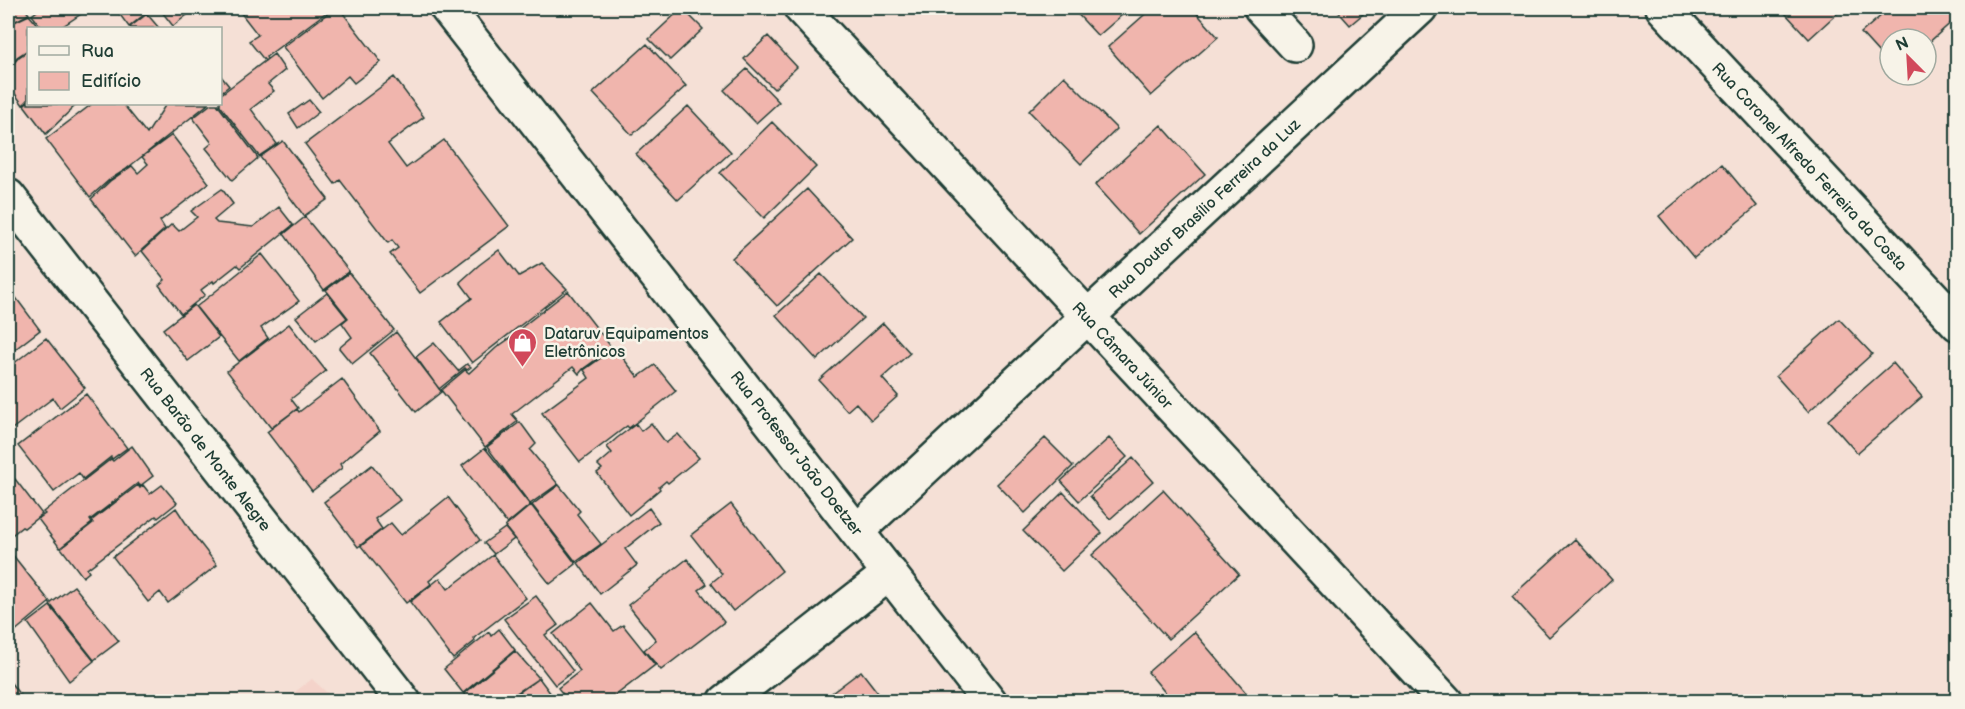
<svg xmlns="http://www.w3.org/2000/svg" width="1965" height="709" font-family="'Balsamiq Sans',sans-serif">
  <rect width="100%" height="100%" fill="#f5e0d6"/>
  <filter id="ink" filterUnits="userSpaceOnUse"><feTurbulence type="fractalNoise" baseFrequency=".0167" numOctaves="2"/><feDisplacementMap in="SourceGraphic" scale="12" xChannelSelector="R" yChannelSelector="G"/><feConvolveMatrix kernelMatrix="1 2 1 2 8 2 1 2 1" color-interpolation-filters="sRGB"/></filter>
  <g filter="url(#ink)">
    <path fill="#f4d3ca" d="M312,679L336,701H283Z"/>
    <path fill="#f0b5ad" stroke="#1f3d34" stroke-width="1.5" d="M8,8H24L29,14L8,25Z
      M41,8H90L60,28H42L32,15Z
      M115,8H142L146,13L129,27Z
      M159,8H196L173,26Z
      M237,8H332L266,57L267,59L265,61L249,41L258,35Z
      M335,8H339L381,62L354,83L348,76L322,98L283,47Z
      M555,8H567L560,14Z
      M682,8L703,29L670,60L649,39Z
      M1072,8H1130L1098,36Z
      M1152,8H1192L1218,37L1151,96L1108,47Z
      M1335,8H1370L1350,25Z
      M1791,8H1843L1809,39L1785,13Z
      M1890,8H1944L1955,19L1926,45V39H1890V65L1861,33Z
      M147,14L159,28H131L130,27Z
      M29,15L40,28H28V50L17,57L8,68V25Z
      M768,36L797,67L774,89L744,59Z
      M647,44L686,86L632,135L593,93Z
      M28,51V100L23,105L8,84V70L19,57Z
      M274,54L285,70L268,84L274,91L251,109L277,144L259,156L219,104H220V95Z
      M747,69L779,102L756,123L724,90Z
      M220,75L229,86L220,93Z
      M1064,76L1117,129L1081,164L1029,111Z
      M394,77L424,117L388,144L406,168L444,140L509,226L420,293L390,254L398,248L392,240L388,243L340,180L335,184L305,144Z
      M309,100L319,112L298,128L289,114Z
      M28,101V104H77L46,134L24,105Z
      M92,104H123L147,134L166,104H208L125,170L109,180L90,197L46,139Z
      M211,104H217L258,158L232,180L206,148L212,143L193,118Z
      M688,106L731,152L678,200L636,154Z
      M772,122L816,167L764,218L720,173Z
      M1161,125L1205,174L1139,234L1095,185Z
      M172,135L209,183L160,221L165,229L135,256L91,199L110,181L132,166L138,173L148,164L142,157Z
      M283,141L328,199L304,216L260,157Z
      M1722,164L1757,206L1694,258L1659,216Z
      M222,189L233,204L214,220L217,223L253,227L279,207L293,225L240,268L237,265L214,283L213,281L201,290L205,295L181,314L159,285L165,280L142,251L172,224L179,231L197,217L191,211Z
      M807,189L852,238L777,306L732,258Z
      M305,217L349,271L324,290L284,234Z
      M499,250L519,276L542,263L567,289L472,363L441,322L472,298L460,282L479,265Z
      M262,254L299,301L261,328L268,338L239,361L196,307Z
      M349,273L394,330L352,364L339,348L352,337L342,323L348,318L326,290Z
      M821,274L863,318L817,360L776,315Z
      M8,287L40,330L14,350L8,342Z
      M568,291L612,348L583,369L579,374L573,367L512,414L518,421L485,447L441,390L465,370L469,373L496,348L523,329L522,327Z
      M327,293L347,318L316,341L296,317Z
      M194,305L219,337L188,361L163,329Z
      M1839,319L1872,354L1808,412L1776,376Z
      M883,323L910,353L882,378L898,396L871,420L856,403L847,411L819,380Z
      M289,324L326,371L291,399L298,408L271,428L227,371Z
      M396,332L440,390L441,392L416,412L370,353Z
      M46,338L85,388L60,408L53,398L12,429L8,423V368Z
      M434,343L458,371L467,364L471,367L467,370L465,368L439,389L416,357Z
      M615,348L638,377L655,365L676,391L629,428L627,426L580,462L542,413L589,378L584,370Z
      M1893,363L1922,397L1857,453L1828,420Z
      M342,379L380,431L340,464L342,468L312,491L267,432L297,409L299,412Z
      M86,394L127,448L112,459L111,457L83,479L79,473L54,492L18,446Z
      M520,422L536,444L530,450L558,484L530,504L487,447Z
      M651,423L666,443L678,434L699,458L668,483L666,481L659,487L660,489L629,515L597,473L602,469L598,465L612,453L607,447L617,438L636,424L641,431Z
      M1045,438L1073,466L1025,513L997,484Z
      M1109,438L1127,457L1079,501L1061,481Z
      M132,446L153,476L140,486L138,483L90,520L92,523L60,548L38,519L45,514L43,512L111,459L113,461Z
      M485,448L530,505L507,524L462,466Z
      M1133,458L1153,481L1110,519L1090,496Z
      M372,465L400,500L375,519L382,529L358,547L324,502Z
      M15,479L42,514L24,528L22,527L8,538V485Z
      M138,485L140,488L143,485L150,494L162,485L177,503L158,518L156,516L87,569L89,572L83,577L61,548L93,523L91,521Z
      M559,485L580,511L577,514L601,544L576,562L532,505Z
      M1163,490L1239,574L1168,639L1092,555Z
      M1063,492L1102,533L1062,571L1023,531Z
      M448,497L480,540L429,581L431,584L406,603L361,546L391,523L401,535Z
      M731,504L782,571L733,611L711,583L722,574L691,535Z
      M531,505L576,564L550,584L505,527Z
      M176,508L193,534L217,565L168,603L160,592L148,602L113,557Z
      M649,508L659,522L625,549L637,565L600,594L578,563Z
      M505,528L514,539L494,554L484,543Z
      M1575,539L1612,580L1549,637L1512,596Z
      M8,549L50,602L8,637Z
      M493,555L526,598L474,638L475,641L453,659L410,602L440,578L448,589Z
      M687,559L707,584L699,590L724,622L661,670L644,650L656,640L628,605Z
      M74,586L119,641L94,660L50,604Z
      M536,596L558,625L545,635L573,671L555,685L504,619Z
      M592,603L614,631L623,625L655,665L607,702H569L558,688L580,671L553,634Z
      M50,606L94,661L69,681L28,623Z
      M499,629L515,650L463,693L444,669L489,632L491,636Z
      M1194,632L1254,702H1173L1148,672Z
      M515,651L539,678L506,702H469L464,694Z
      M861,671L885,702H820Z
      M539,678L557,702H507L512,696Z
      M8,679L25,702H8Z"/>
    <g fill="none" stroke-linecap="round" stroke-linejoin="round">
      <defs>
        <path id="minor" d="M801,8L1446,702
          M1261,8L1295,45
          M1663,8L1958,324
          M8,196L404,702
          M857,531L1420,8
          M725,702L890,573"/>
        <path id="secondary" d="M447,8L990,702"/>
      </defs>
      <use href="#minor" stroke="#1f3d34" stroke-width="38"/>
      <use href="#secondary" stroke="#1f3d34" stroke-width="38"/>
      <use href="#minor" stroke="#f7f3e8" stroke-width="33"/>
      <use href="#secondary" stroke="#f7f3e8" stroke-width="33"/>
    </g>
  </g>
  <defs>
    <symbol id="shop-pin" viewBox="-11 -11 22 30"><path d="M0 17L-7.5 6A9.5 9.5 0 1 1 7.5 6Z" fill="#d1495b" stroke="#f7f3e8"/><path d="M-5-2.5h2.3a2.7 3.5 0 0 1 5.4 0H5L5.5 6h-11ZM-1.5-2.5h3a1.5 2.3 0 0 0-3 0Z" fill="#fff"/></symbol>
  </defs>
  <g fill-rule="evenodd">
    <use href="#shop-pin" x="506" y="326" width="33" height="45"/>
  </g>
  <g text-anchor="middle" stroke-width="5" stroke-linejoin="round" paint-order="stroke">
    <g font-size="16" fill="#1f3d34" stroke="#f7f3e8">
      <text transform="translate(1810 166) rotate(47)" y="6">Rua Coronel Alfredo Ferreira da Costa</text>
      <text transform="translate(1204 208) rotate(-43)" y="6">Rua Doutor Brasílio Ferreira da Luz</text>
      <text transform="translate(1123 355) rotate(47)" y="6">Rua Câmara Júnior</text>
      <text transform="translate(206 449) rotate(52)" y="6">Rua Barão de Monte Alegre</text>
      <text transform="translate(797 453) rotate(52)" y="6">Rua Professor João Doetzer</text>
    </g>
    <g font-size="16" fill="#1f3d34" stroke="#f7f3e8" text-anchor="start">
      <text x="544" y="339">Dataruv Equipamentos<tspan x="544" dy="18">Eletrônicos</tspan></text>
    </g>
  </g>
  <rect width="1965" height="709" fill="none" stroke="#f7f3e8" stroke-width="30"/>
  <rect x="15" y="15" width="1935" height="679" fill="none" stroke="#1f3d34" stroke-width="2" filter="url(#ink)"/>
  <rect x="27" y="27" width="195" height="78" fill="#f7f3e8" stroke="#a1aaa0" stroke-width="1.5"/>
  <rect x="39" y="46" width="30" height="9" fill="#f7f3e8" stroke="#a1aaa0" stroke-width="1.5"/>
  <text x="81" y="57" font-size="18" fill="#1f3d34">Rua</text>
  <rect x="39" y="72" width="30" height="18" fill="#f0b5ad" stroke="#a1aaa0" stroke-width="1.5"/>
  <text x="81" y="87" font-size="18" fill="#1f3d34">Edifício</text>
  <g transform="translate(1908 57) rotate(336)"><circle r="28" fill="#f7f3e8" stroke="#a1aaa0" stroke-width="1.5"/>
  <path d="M0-4.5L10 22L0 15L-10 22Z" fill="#d1495b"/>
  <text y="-9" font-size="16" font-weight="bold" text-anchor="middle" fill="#1f3d34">N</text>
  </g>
</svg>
